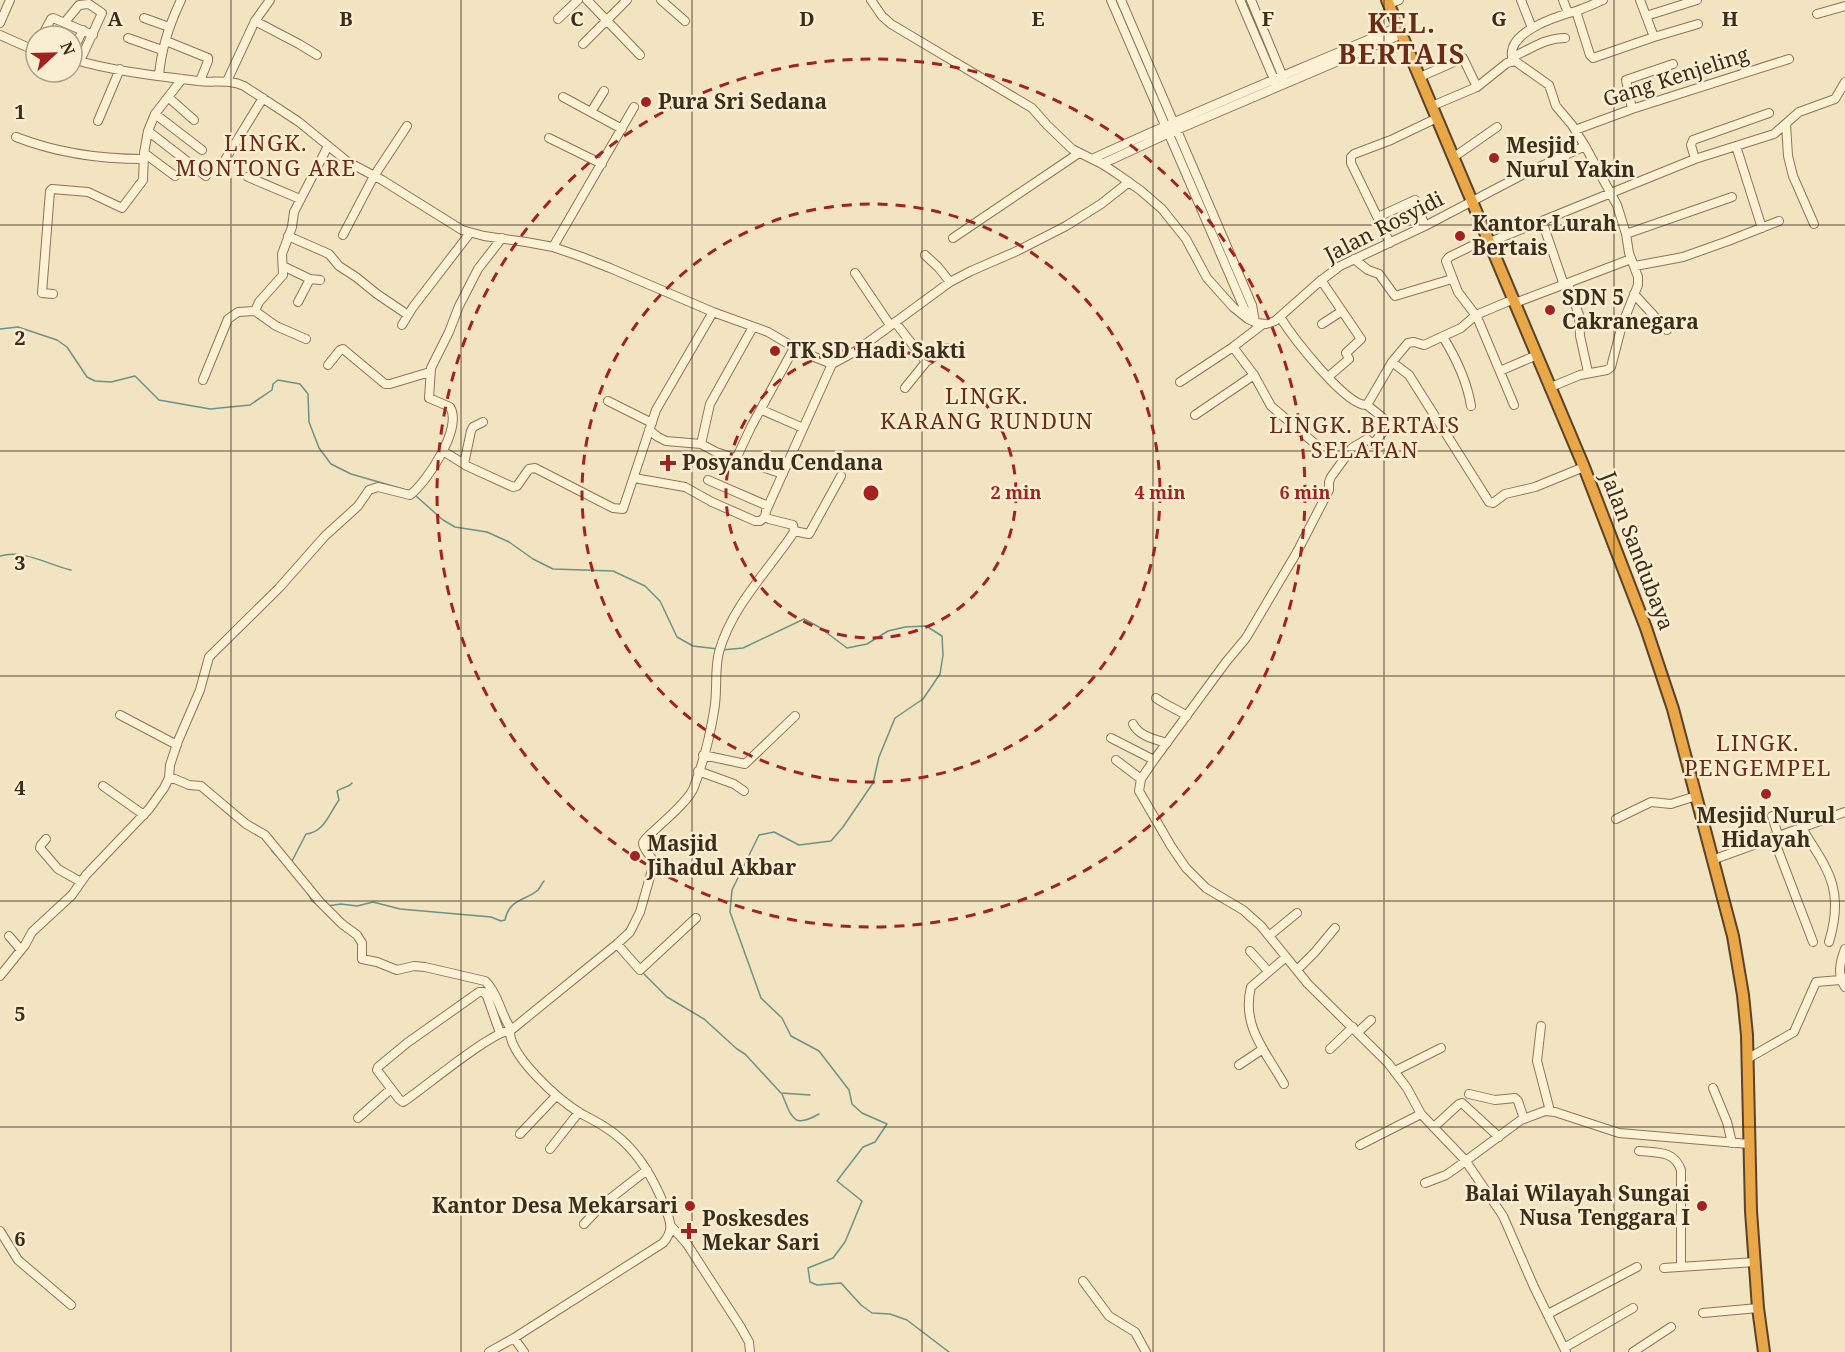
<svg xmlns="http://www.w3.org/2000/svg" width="1845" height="1352" font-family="'Noto Serif',serif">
  <rect width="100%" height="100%" fill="#f2e4c0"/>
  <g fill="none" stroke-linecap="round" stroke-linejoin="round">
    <path stroke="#69938a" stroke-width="1.5" d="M0,329L18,327L57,340L67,347L87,377L95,381L111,382L135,376L159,400L210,409L250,405L272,390L273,384L278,380L300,384L308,394L309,422L319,448L331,464L351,474L410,491
      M416,496L443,520L455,527L487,532L509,542L533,559L553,569L613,571L645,586L660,601L677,637L693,646L718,649
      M0,556C23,549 49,565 71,570
      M722,650L743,648L804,619L819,627L847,648L867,644L888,631L905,627L926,626L942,636L943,655L940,674L923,699L895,718L879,757L873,783L843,827L831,841L799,845L774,832L759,835L732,890L730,912L761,998L782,1018L791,1036L819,1051L849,1090L852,1104L862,1113L887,1124L875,1142L863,1147L837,1181L862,1201L845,1242L833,1258L808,1268L810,1282L817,1285L841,1283L861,1305L872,1313L890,1314L907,1320L949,1352
      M272,851L279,858
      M292,861L306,834C324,833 330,812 339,800L337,791C342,787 348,788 352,783
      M288,869L296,879
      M307,892L312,901L319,906
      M327,906L341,904L357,906L373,902L400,909L491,917L501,921L505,920C509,899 525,901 538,890C539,889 543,882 544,881
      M643,973L667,997L704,1019L737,1049L745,1054L781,1093L810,1095
      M782,1094C792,1118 793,1129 819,1114"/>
    <defs>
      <path id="minor" d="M587,0L640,55
        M661,0L685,21
        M871,0L882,16L891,24L1032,108L1047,125L1072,149L1102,164L1116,173L1140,190L1162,209L1186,239L1207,278L1233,307L1248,319L1257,323L1266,324L1275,321L1319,282L1340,266L1425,226L1522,175L1585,146
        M1111,0L1247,315
        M1121,0L1252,305L1255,322
        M1240,0L1276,84
        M1251,0L1285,82
        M1521,0L1532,28
        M1563,0L1568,13
        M1640,0L1654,37
        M1389,4L1399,0
        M1576,11L1590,55L1593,58L1654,37L1698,24
        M1817,14L1845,6
        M1646,16L1697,0
        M144,18L169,27
        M558,19L578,0
        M255,21L299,44L317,55
        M65,22L79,5L89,4L102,13L80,61
        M0,23L10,0
        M0,35L36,51
        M42,36L51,19L53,18L93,35
        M128,38L162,50
        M166,41L208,58V61L200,81
        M583,44L627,0
        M72,52L83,30
        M1512,57C1508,31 1558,16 1576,11C1585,8 1594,4 1603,0
        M72,59C112,71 156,76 198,81C214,83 229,79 244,86L299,122L348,162L382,180L462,230L484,236L526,242L553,247L582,257L610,268L713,312L768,332L802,352L832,364L856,351L950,282L971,271L1017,251L1066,226L1101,204L1129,182
        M1512,60V57C1530,50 1544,38 1565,38
        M159,76C161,49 170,23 181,0
        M1420,77L1463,58L1477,87
        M227,81L255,21L270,0
        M168,97L194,120
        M563,97L622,129
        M1432,106L1477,87L1507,63L1515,61L1549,85L1556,106L1572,125L1585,146L1617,205L1626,234L1629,253L1638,277V285L1622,325L1611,367L1607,370L1580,375L1551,387
        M1632,109L1626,80L1673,64
        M591,112L604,91
        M155,114L202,150
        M98,121L120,69
        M1786,124L1788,156L1793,176L1814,224
        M1575,130L1632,109L1789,59
        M148,131L206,176
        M16,137C57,153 99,159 143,159
        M549,138L602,164
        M1736,146L1762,228
        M144,153L175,176
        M1454,157L1497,127
        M1092,159C1193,112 1296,71 1398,27
        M1695,159L1691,145L1693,140L1769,113
        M223,163L263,98
        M1102,164L1167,134L1402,34
        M248,177L300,199
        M1378,217L1415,200L1425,226
        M1542,221L1564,285
        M1626,234L1732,197
        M343,235L374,176L407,126
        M288,236L329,254L339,266L356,277L377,294L408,315
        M953,238L1079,153
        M1488,238L1449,257L1446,261L1458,292L1477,317L1514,405
        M1490,242L1695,159L1774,134L1799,112L1835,99L1845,82
        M1390,243L1351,163V157L1354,154L1391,140L1437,118
        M553,247L634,107
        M925,255L938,267L950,282
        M1354,259L1368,270L1379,274L1395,296L1452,279
        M283,266L310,279L298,302
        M1635,266L1683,257L1728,241L1779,221
        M855,273L890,325
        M310,279L320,280
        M1321,280L1361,339L1346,353L1349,359L1328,377
        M1568,284L1579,315L1580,336L1588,372
        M53,294L42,293L50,191L52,189L88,192L122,208L143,180L144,153L148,131L155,114L182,79
        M1634,294L1667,330
        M1515,303L1631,259
        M255,311L276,326L306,339
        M1280,317C1292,336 1346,407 1367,405L1388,422L1389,425L1373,444L1367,439L1352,448L1331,477L1329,482V490L1297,552L1246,638L1226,662L1154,760L1141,779L1139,791L1171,846L1186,868L1206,888L1243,910L1261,926L1308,984L1388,1063L1407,1088L1421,1114L1465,1160L1503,1216L1534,1287L1566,1352
        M895,322L926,362L947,348
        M1322,324L1342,311
        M402,325L413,307L470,233
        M1443,337C1456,358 1467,381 1471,406
        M1392,362L1409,375L1489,502L1493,503L1505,494L1535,487L1584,467
        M328,365L340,350L343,349L385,384H390L430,372
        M1500,371L1537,355
        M1254,375L1271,406L1327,454
        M203,380L228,319L238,312L255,311L259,302L283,275L282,254L292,227L294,212L328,146
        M1180,382L1233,347L1263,324
        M905,388L926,362
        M608,401L652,423
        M1367,405L1392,362L1408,343L1414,342L1424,345L1461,328L1476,315L1514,299
        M762,410L803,428
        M1195,415L1254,375L1233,347
        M649,430L658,437L666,441L701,444L716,452L783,474
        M701,444L710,404L753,327
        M443,451L467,466L513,487L517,486L529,469L535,468L613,508L623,509L656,410L713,312
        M736,459L751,427L794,348
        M464,464L471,431L473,427L483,422
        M634,478L685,487L712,502L755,521H760L765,517
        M708,480L768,506
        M794,531L809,534L841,476
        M1156,698C1167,706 1177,709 1187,716
        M120,715L177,745
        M1133,724C1139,736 1154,739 1167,743
        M1111,738L1154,760
        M703,755L745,764L795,716
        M1116,760L1141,779
        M698,771L734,784L744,791
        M169,779H175L189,785L201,786L246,824L265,835L320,902L342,924L357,935L362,943V959L377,962L397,970L414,966L425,967L485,981C498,993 501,1015 511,1029
        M103,786L144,815
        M1772,816L1778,835
        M1616,819L1651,802L1671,804L1696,796
        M1801,827C1828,870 1845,889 1829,942
        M1773,837L1813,942
        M46,839L41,845L40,848L58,869L81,882
        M1712,860L1845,812
        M653,871L688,872
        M9,936L21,950
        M1269,936L1297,913
        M617,944L640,970L696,918
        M1845,949C1840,962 1837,975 1845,987
        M1250,951L1268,971
        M1297,970L1315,952L1335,928
        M0,976L25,945L32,932L72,895L86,875L149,809L164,788L169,778L170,765L178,741L200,690L209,657L279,588L325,536L358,506L369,490L378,487L410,495C427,482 463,428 450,407L429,398L431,368L449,332L459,306L478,269L502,238
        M1541,1026L1537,1061L1550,1111
        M1358,1032L1371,1020
        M500,1033L487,996L484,992H479L407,1043L378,1067L377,1070L399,1099L403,1102C423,1089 493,1030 510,1031
        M1330,1049L1353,1027
        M1747,1059L1794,1032L1816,982L1840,980L1845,978
        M1239,1065L1263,1049
        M1395,1071L1441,1048
        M1284,1084C1266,1052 1241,1026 1251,987L1286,957
        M1713,1088L1727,1122L1732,1143
        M1469,1094L1495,1100L1515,1098L1518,1101L1524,1119
        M358,1118L391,1089
        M1434,1127L1459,1104L1462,1103L1499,1137
        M520,1134L556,1096
        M1360,1145L1421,1114
        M550,1149L579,1112
        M1639,1151C1657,1153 1674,1150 1681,1170V1266
        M1425,1183L1446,1175L1456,1168L1521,1120L1545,1111L1555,1112L1619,1133L1749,1144
        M584,1224L602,1205L647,1170
        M671,1226L687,1244L740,1326L749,1342L750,1352
        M0,1231L18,1260L71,1305
        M1664,1268L1755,1262
        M1083,1281L1109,1316L1135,1332L1146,1352
        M1703,1313L1758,1308
        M1548,1314L1637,1267
        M514,1338L524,1352
        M1564,1348L1633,1308
        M489,1352L514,1338L663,1243C675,1230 670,1220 664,1205C654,1180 642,1158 622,1140C609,1128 595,1121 580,1113C559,1100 509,1056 510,1031L617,944L630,932L640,912L654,863C652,856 643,850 643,843C643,837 688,805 694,787C703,763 710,736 714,711C718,692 714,672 719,652C732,606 768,571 794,532L793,525L769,519L765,517L766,511L832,364
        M1633,1352L1671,1327"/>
      <path id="highway" d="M1387,0L1584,467L1646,628L1673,709L1733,936L1743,995L1747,1035L1751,1211L1758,1308L1764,1352"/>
    </defs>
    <use href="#minor" stroke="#8d7556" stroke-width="10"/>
    <use href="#highway" stroke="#5b422b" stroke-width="14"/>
    <use href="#minor" stroke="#fcf1d4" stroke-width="8"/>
    <use href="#highway" stroke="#eaa748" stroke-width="10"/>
  </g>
  <path fill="none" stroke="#3c2c1c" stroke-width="1.5" stroke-opacity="0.55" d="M231,0V1352M461,0V1352M692,0V1352M922,0V1352M1153,0V1352M1384,0V1352M1614,0V1352M0,225H1845M0,451H1845M0,676H1845M0,901H1845M0,1127H1845"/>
  <g fill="none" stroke="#a32220" stroke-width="3" stroke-dasharray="10 8">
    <circle cx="871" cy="493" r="145"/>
    <circle cx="871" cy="493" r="289"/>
    <circle cx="871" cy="493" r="434"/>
  </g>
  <g fill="#a32220" stroke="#f9eed1" stroke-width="2">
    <circle cx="646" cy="102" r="6"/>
    <circle cx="1494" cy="158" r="6"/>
    <circle cx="1460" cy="236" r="6"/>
    <circle cx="1550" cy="310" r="6"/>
    <circle cx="775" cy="351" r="6"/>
    <path d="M665 454h6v6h6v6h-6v6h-6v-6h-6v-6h6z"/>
    <circle cx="1766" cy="794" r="6"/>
    <circle cx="635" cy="856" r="6"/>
    <circle cx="690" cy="1206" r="6"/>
    <circle cx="1702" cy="1206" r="6"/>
    <path d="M686 1222h6v6h6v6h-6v6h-6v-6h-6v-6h6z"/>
  </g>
  <g text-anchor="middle" stroke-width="5" stroke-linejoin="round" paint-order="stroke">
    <g font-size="21" fill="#3c2c1c" stroke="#f9eed1">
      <text transform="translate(1676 77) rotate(-18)" y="7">Gang Kenjeling</text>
      <text transform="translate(1384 227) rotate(-27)" y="7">Jalan Rosyidi</text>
      <text transform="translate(1637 551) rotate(69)" y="7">Jalan Sandubaya</text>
    </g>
    <g font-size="21" font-weight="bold" fill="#3c2c1c" stroke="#f9eed1" text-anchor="start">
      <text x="658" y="109">Pura Sri Sedana</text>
      <text x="1506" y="153">Mesjid<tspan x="1506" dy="24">Nurul Yakin</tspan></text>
      <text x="1472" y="231">Kantor Lurah<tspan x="1472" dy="24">Bertais</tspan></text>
      <text x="1562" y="305">SDN 5<tspan x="1562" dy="24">Cakranegara</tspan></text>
      <text x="787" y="358">TK SD Hadi Sakti</text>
      <text x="682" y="470">Posyandu Cendana</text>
      <text x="1766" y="823" text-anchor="middle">Mesjid Nurul<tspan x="1766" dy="24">Hidayah</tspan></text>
      <text x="647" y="851">Masjid<tspan x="647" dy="24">Jihadul Akbar</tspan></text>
      <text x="1690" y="1201" text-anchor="end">Balai Wilayah Sungai<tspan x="1690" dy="24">Nusa Tenggara I</tspan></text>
      <text x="678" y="1213" text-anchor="end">Kantor Desa Mekarsari</text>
      <text x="702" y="1226">Poskesdes<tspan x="702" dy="24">Mekar Sari</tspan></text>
    </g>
    <g font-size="22" letter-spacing="1.5" fill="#6d2b17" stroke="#f9eed1">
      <text x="266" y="151">LINGK.<tspan x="266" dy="25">MONTONG ARE</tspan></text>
      <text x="987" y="404">LINGK.<tspan x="987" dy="25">KARANG RUNDUN</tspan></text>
      <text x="1365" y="433">LINGK. BERTAIS<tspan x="1365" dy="25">SELATAN</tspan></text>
      <text x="1758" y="751">LINGK.<tspan x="1758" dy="25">PENGEMPEL</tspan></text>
    </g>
    <g font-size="27" font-weight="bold" letter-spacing="1.5" fill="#6d2b17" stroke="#f9eed1">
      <text x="1402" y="33">KEL.<tspan x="1402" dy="31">BERTAIS</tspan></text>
    </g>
  </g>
  <g font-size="20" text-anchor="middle" font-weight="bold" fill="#3c2c1c" stroke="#f9eed1" stroke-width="5" stroke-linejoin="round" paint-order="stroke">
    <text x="115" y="26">A</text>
    <text x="346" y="26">B</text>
    <text x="577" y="26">C</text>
    <text x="807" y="26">D</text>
    <text x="1038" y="26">E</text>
    <text x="1268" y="26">F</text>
    <text x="1499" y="26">G</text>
    <text x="1730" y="26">H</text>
    <text x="20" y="119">1</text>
    <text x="20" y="345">2</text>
    <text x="20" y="570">3</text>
    <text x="20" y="795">4</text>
    <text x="20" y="1021">5</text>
    <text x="20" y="1246">6</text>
  </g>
  <circle cx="871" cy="493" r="9" fill="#a32220" stroke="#f9eed1" stroke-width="3"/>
  <g font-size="18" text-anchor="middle" font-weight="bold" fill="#a32220" stroke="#f9eed1" stroke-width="5" stroke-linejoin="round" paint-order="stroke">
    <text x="1016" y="499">2 min</text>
    <text x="1160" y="499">4 min</text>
    <text x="1305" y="499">6 min</text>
  </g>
  <g transform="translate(54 54) rotate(68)"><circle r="28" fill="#f9eed1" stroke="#ada089" stroke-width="1.5"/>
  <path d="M0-4.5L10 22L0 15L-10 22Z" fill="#a32220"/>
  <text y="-9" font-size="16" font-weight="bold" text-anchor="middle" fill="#3c2c1c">N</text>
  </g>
</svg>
